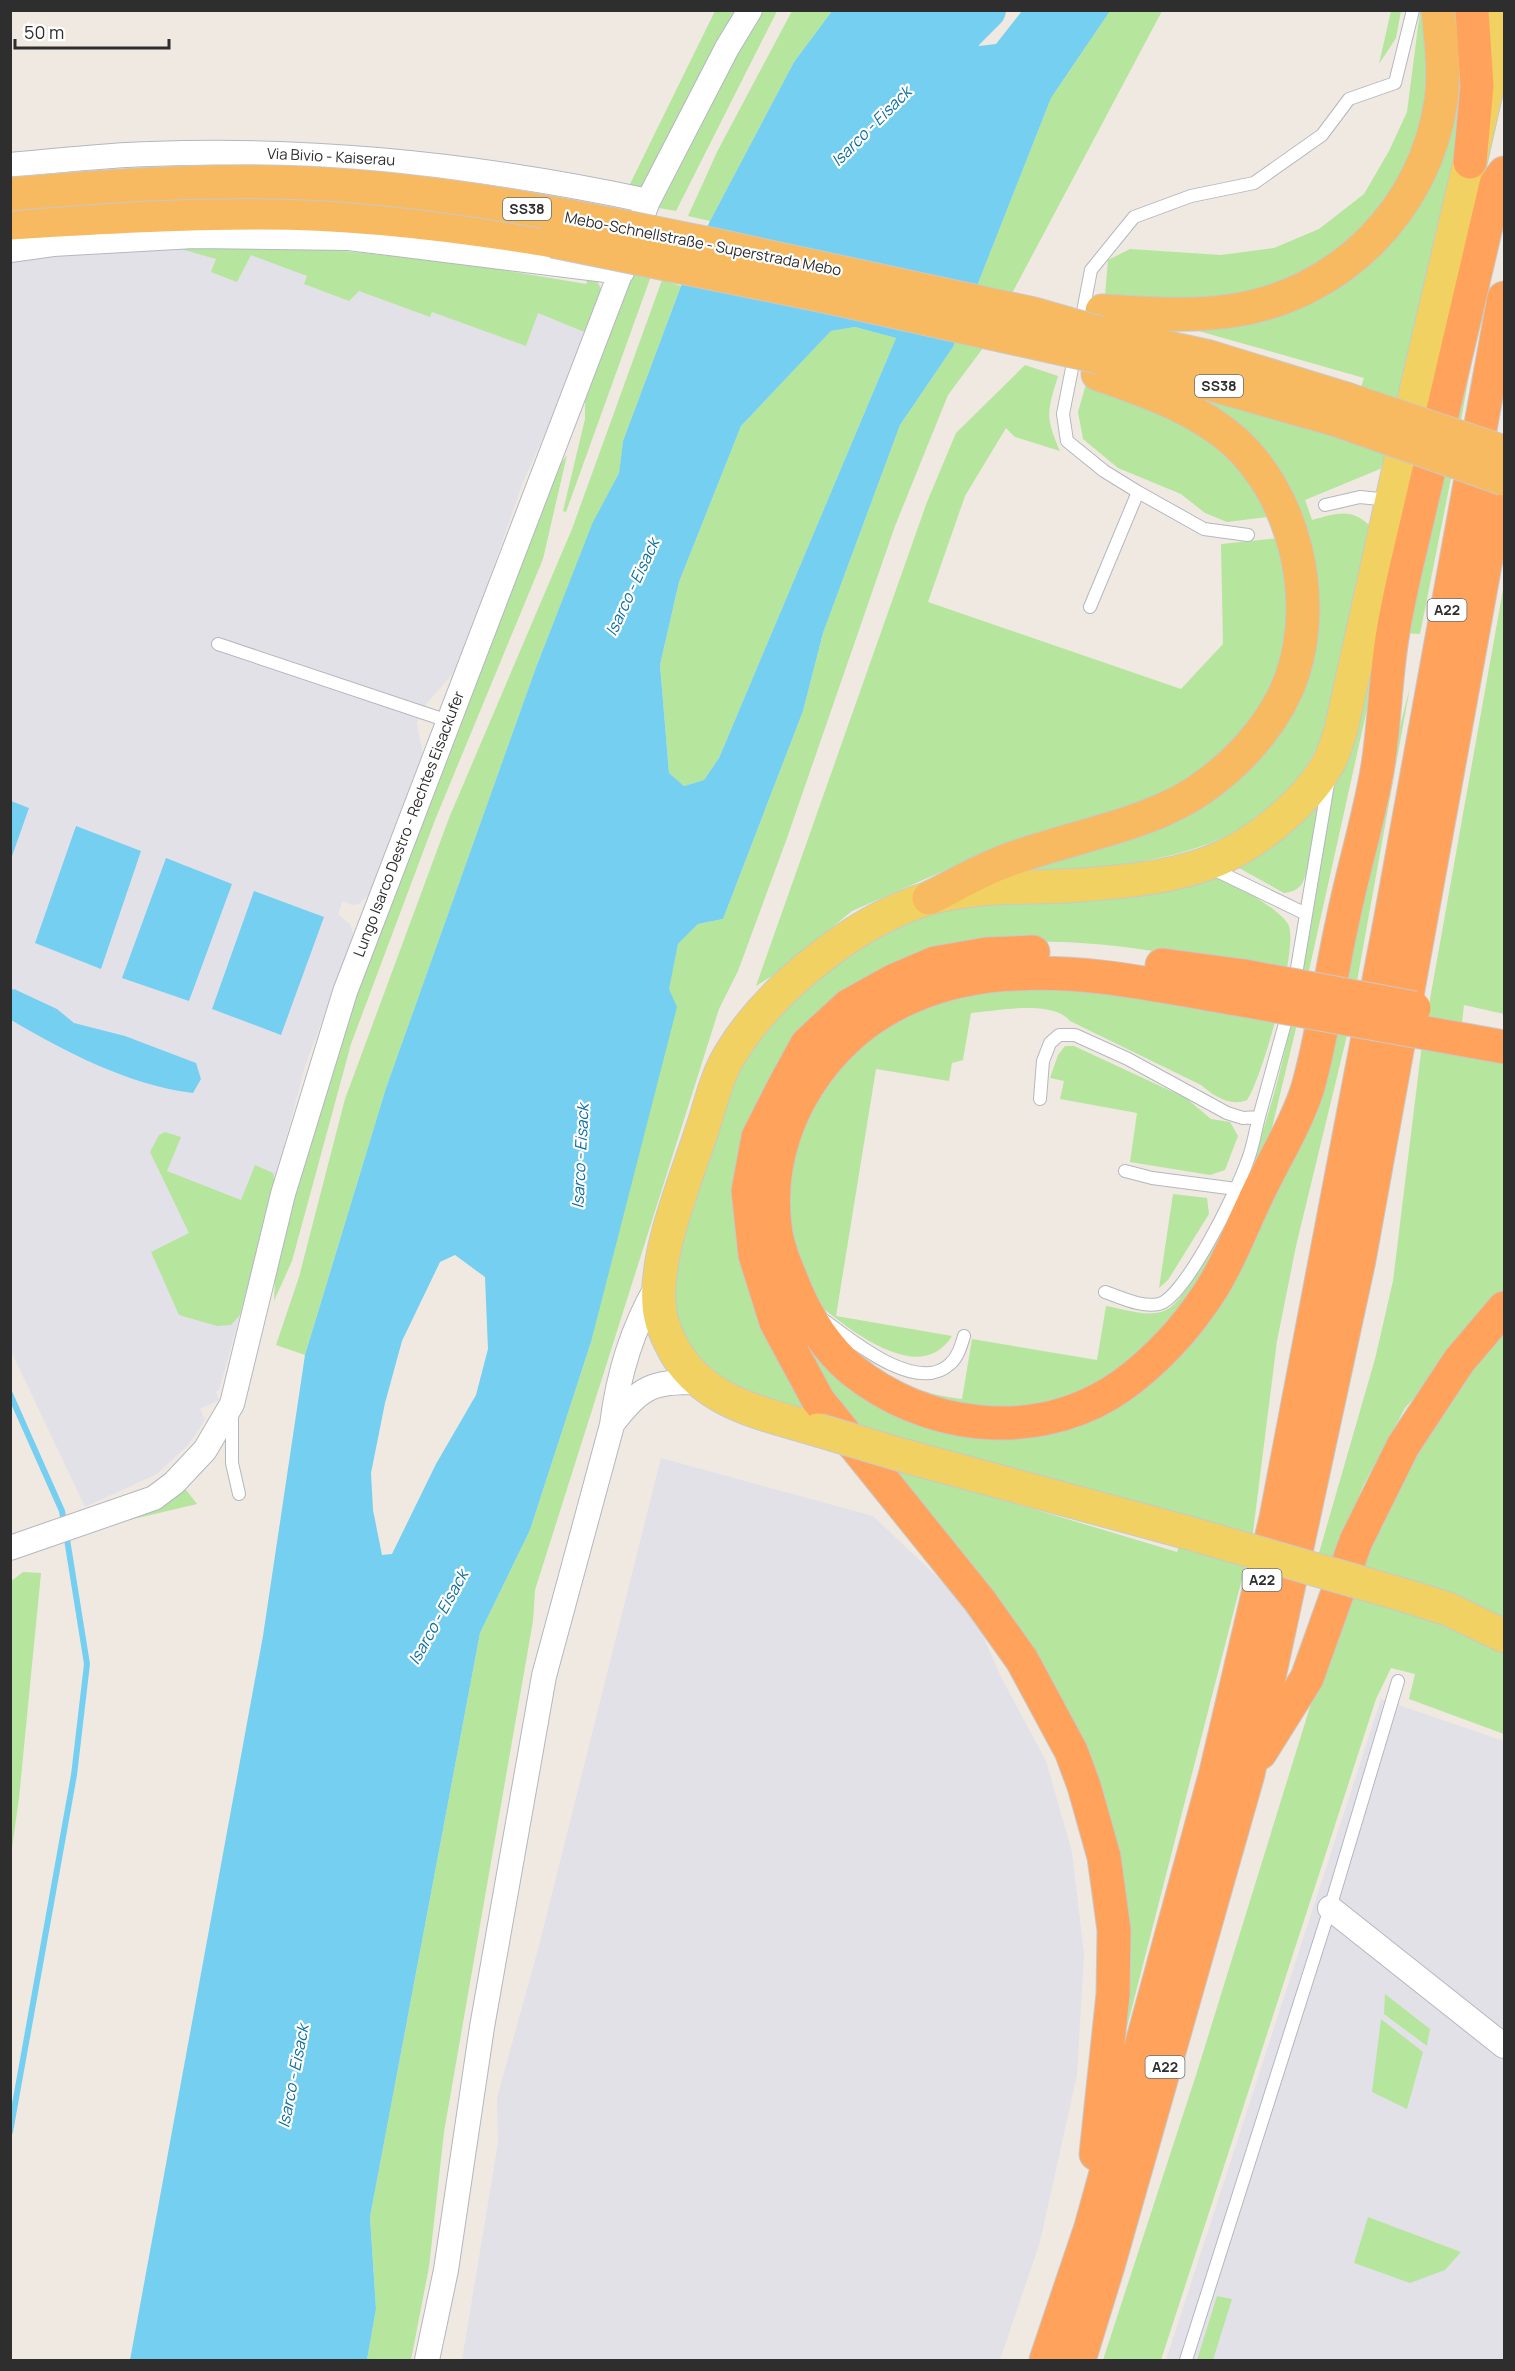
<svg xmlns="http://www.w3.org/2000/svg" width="1515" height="2371" font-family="Manrope,sans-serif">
  <rect width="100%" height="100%" fill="#efe9e1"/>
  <path fill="#e3e1e8" d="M174,247L467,264L586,284L588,279L597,281L601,287L565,389L523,482L458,668L420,711L417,723L423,755L368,895L359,904L352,905L343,901L338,914L350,924L354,936L305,1066L240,1315L219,1390L216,1392L219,1400L200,1409L205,1420L188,1445L157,1474L85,1507L11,1351V259Z
    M661,1458L873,1516L972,1610L1000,1675L1046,1761L1072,1852L1084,1954L1077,2075L1040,2242L1000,2360H462L498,2143L497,2098L540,1942Z
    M1381,1699L1504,1741V2360H1166Z"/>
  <path fill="#b6e59e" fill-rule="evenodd" d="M715,11H740L644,192L629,186Z
    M764,11H777L676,211L659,208L740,50Z
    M792,11H832L794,62L710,221L688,216L718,150Z
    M1110,11H1162L983,348L948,395L895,526L787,838L738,971L719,1009L535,1590L533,1621L444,2132L429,2267L411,2360H367L376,2309L370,2217L480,1633L530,1530L591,1342L678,944L698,924L723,919L803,711L823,633L900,425L953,347L1051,98Z
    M1391,11H1401L1396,38L1379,64Z
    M1420,11H1429L1435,70L1418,153L1371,229L1292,284L1201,302L1105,295L1108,260L1130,249L1221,255L1274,248L1319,229L1364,194L1389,151L1407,112Z
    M1448,11H1460L1467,76L1444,209L1388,454L1380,469L1305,500L1312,520C1335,514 1350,507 1369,525V539C1358,585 1347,631 1336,677C1331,700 1328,727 1317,747C1259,861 1138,864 1027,873L1025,865L1259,746L1304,553L1191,391L1345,437L1364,378L1188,328L1393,232Z
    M1504,39V91L1298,1020L1270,1136L1221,1253L1145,1352L1084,1393L1021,1411L925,1403L879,1370C909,1387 928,1395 962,1399L972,1339L1097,1360L1106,1306C1126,1309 1155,1321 1172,1306C1185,1295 1194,1274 1203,1260C1299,1110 1301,921 1340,752C1393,514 1450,277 1504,39Z
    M174,247L316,248L467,264L586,284L588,279L597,281L603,293L587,333L538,313L526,346L432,312L430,317L359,291L349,301L304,284L307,276L251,255L237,282L211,272L216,259Z
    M632,271L651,276L566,512L563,511L585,419V401Z
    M662,280L681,286L623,441L619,473L591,527L535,670L386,1088L305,1355L276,1345L299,1277L345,1099L449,818L572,529Z
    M1480,312L1451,478L1420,634L1404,633Z
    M855,327L896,338L719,758L704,780L684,786L669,773L660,665L679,582L741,426L831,331Z
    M1025,365L1058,376C1047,412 1045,417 1060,451L1015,437L1006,428L965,496L928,602L1181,689L1223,644L1221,544L1280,538L1292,597L1282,667L1247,731L1185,784L1136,805L955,866L852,911L778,972L756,986L927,502L956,433Z
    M1086,384L1166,412L1196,429L1236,467L1262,498L1267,517L1227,522L1205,513L1181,494L1118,468L1083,439L1078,412Z
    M567,455L543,559L435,820L351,1044L292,1261L274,1301L275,1280L289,1213L339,1037L559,466Z
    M1504,584V1014L1464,1005L1459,1049L1504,1057V1295L1405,1408L1362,1488L1336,1559L1319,1553L1375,1359L1393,1281L1422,1044Z
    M1410,687L1348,1031L1296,1246L1277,1341L1252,1540L1119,2058L1094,1782L811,1366L797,1318L950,1427L1119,1396L1295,1156L1317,1114L1350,924ZM904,1470L1189,1522L1177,1552Z
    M1321,788C1318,808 1311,872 1301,885C1296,891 1290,892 1284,893L1230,863Z
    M1193,874C1200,875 1209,875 1216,877C1232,882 1280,909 1288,924C1300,944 1262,1079 1247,1100C1230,1107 1214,1096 1201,1085L1070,1021C1053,999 996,1011 971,1013L963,1060L952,1063L949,1081L876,1069L836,1316L952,1336C919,1389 846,1326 816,1303C787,1280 776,1210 782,1175C799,1067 862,1014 966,990C1001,982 1038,978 1074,981C1137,986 1200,1000 1262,1012L1273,973C1184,955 1081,934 990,944C930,952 868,973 821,1014C807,1027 794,1049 785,1067C776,1081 767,1096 760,1111C742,1150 734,1205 744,1247C759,1313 789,1364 826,1420C787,1409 735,1404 706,1372C688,1351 673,1314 674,1286C674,1255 688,1227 697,1197C712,1150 719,1097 745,1054C772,1009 819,974 862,945C926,904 999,899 1072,890C1113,885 1153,878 1193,874Z
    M1065,1046H1074L1186,1098L1211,1119L1230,1122L1238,1136L1225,1170L1210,1175L1130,1162L1137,1113L1060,1099L1064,1081L1050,1078L1058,1055Z
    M165,1132L181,1137L167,1171L241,1200L255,1165L273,1173L275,1183L240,1315L231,1325L217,1326L179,1315L151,1252L189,1233L150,1152L159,1135Z
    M1173,1194L1207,1198L1209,1214L1168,1280L1159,1288Z
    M1504,1324V1734L1409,1699L1415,1674L1391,1668L1376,1699L1161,2360H1103L1197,2072L1344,1597L1391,1481Z
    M183,1486L197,1504L129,1520Z
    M23,1572L41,1573L19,1798L11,1855L10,1582Z
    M1385,1994L1430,2029L1427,2046L1384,2014Z
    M1381,2019L1423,2052L1407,2109L1372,2092Z
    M1368,2217L1461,2252L1445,2270L1410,2283L1354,2263Z
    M1217,2296L1232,2299L1213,2360H1197Z"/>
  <path fill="#75cff0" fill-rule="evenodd" d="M832,11H976L979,46L996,44L1022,11H1110L1051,98L953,347L900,425L823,633L803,711L723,919L698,924L678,944L669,989L677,1007L591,1342L530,1530L480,1633L370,2217L376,2309L367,2360H130L263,1636L305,1355L386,1088L535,670L592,524L619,473L623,441L681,286L710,221L794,62ZM855,327L896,338L719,758L704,780L684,786L669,773L660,665L679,582L741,426L831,331ZM455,1255L485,1277L488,1349L476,1395L436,1464L392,1554L382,1555L373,1510L371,1473L385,1403L402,1341L440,1262Z
    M11,801L29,808L11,859L10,801Z
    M76,826L141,851L101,969L35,943Z
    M166,858L232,884L189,1001L122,978Z
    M254,891L324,917L281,1035L212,1009Z
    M14,989L57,1009L74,1023L125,1036L196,1063L201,1079L193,1093C128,1085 66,1052 11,1020V990Z"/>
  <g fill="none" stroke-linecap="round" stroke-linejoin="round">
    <path stroke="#75cff0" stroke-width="6" d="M10,1394L62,1511L64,1523
      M10,2132L74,1775L87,1664L66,1533"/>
    <path stroke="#75cff0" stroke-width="38" d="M941,56L987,10"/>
    <defs>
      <path id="service" d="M1080,327L1091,270L1134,217L1191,196L1254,183L1322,135L1349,99L1395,83L1413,10
        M1075,353L1063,414L1067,441L1104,471L1138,492
        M1325,505L1360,497L1389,500
        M1090,607L1138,492L1204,529L1248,535
        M218,644L448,721
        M1211,868L1304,913
        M1294,986L1329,778
        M1040,1099L1043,1061L1050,1043L1059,1035H1075L1128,1059L1227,1113L1243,1118L1259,1117L1289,1009
        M1125,1171L1152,1178L1236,1189
        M1105,1292C1120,1297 1142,1308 1159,1304C1185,1298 1238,1189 1247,1162C1253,1148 1255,1132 1259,1117
        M824,1320C851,1340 917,1395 950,1364C958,1357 961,1346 964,1336
        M232,1411V1463L239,1494
        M1186,2360L1330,1908L1398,1681"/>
      <path id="minor" d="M10,165C57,161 104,155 151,154C319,148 485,166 648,201
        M10,250L53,244L194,236L349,238L622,272
        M613,1423C641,1386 652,1382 698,1382
        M10,1548L154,1498L174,1483L205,1450L232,1404L283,1194L345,992L648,201L727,48L750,10
        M1330,1908L1504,2046
        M427,2360L446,2270L482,2027L544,1676L612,1425C618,1375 632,1329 657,1286"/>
      <path id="primary" d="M818,1430C766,1414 709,1405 677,1355C668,1339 660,1323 659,1304C655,1254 685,1182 701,1133C710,1108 716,1076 731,1053C770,989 857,919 930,898C978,884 1032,889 1081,885C1128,881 1182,877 1225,856C1263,838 1312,797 1331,758C1335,749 1338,739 1341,729L1419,378L1504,16
        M905,1456L1189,1533
        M1407,1596L1448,1609L1504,1636"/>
      <path id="trunk" d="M10,223C94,218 178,213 262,213C359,213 457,225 553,241
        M1102,311C1145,313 1188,317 1230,311C1339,296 1425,210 1441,101C1445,71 1441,41 1438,10
        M1100,333L1206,356L1346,399
        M1115,361L1203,382L1337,420
        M929,898C952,887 975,873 998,864C1065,836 1151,828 1209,783C1245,756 1279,717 1293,673C1318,596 1294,496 1235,442C1196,407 1146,391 1098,374"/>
      <path id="motorway" d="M1470,162L1477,86L1472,10
        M1033,952L987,954L935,963L893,981L848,1006L807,1044L784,1086L758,1137L748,1191L755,1255L776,1322L818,1400L980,1601L1022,1660L1071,1751L1084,1786L1104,1857L1114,1930L1113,1994L1096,2154
        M1162,965L1244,976
        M1237,999C1164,987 1088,969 1014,974C945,977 877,1002 831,1055C790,1101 767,1163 775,1226C777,1248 788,1271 796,1291C808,1320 828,1350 852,1370C924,1428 1028,1442 1109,1394C1142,1374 1178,1338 1200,1306C1224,1274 1237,1238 1254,1202C1270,1166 1297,1124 1308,1087C1323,1034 1330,978 1342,924C1352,873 1368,823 1377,771C1384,730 1385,687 1391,645C1394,622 1399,600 1404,577L1496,184L1504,173
        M1260,1753L1307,1678L1356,1541L1403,1446L1459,1361L1504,1308
        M1046,2360L1091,2227L1142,2043L1216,1772L1276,1518L1390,922L1504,298
        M1079,2360L1108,2266L1248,1774L1359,1260L1504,460"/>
    </defs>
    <use href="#service" stroke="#b4b7c1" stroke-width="14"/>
    <use href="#minor" stroke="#b4b7c1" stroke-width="26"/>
    <use href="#primary" stroke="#c9c9c9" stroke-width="35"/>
    <use href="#trunk" stroke="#c9c9c9" stroke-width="35"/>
    <use href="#motorway" stroke="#c9c9c9" stroke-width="35"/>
    <use href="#service" stroke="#fff" stroke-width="12"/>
    <use href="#minor" stroke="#fff" stroke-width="24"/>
    <use href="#primary" stroke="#f2d163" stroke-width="33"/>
    <use href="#trunk" stroke="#f8ba60" stroke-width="33"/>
    <use href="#motorway" stroke="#ffa35c" stroke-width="33"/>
    <defs>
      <path id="primary-bridge" d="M818,1430L905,1456
        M1189,1533L1407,1596"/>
      <path id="trunk-bridge" d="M10,194C127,184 247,176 364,187C484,197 602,222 719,246C824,268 929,291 1034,314L1100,333
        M553,241L829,297L1099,357
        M1346,399L1504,452
        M1337,420L1504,479"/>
      <path id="motorway-bridge" d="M1244,976L1414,1008
        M1237,999L1504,1047"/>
    </defs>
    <use href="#primary-bridge" stroke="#c9c9c9" stroke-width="35" stroke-linecap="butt"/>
    <use href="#trunk-bridge" stroke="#c9c9c9" stroke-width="35" stroke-linecap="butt"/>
    <use href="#motorway-bridge" stroke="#c9c9c9" stroke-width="35" stroke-linecap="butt"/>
    <use href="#primary-bridge" stroke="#f2d163" stroke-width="33"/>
    <use href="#trunk-bridge" stroke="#f8ba60" stroke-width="33"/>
    <use href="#motorway-bridge" stroke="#ffa35c" stroke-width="33"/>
  </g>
  <g text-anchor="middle" stroke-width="4.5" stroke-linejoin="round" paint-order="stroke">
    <g fill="#fff" stroke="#6d6d6d" stroke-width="1.5">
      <rect x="503" y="198" width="48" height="22" rx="4.5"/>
      <rect x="1195" y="375" width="48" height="22" rx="4.5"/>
      <rect x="1427.5" y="599" width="39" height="22" rx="4.5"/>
      <rect x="1242.5" y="1569" width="39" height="22" rx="4.5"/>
      <rect x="1145.5" y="2056" width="39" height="22" rx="4.5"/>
    </g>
    <g font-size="14" font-weight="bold" fill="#2e2e2e">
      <text x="527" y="214">SS38</text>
      <text x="1219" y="391">SS38</text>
      <text x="1447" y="615">A22</text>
      <text x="1262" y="1585">A22</text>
      <text x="1165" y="2072">A22</text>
    </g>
    <g font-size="15" fill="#2e2e2e" stroke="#fff">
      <text transform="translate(331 157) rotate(3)" y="5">Via Bivio - Kaiserau</text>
      <text transform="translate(703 244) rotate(11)" y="5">Mebo-Schnellstraße - Superstrada Mebo</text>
      <text transform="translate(409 824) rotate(-69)" y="5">Lungo Isarco Destro - Rechtes Eisackufer</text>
    </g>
    <g font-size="16" font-style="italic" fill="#0d6fa3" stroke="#fff">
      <text transform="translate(871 126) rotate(-45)" y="6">Isarco - Eisack</text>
      <text transform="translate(632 587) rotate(-65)" y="6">Isarco - Eisack</text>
      <text transform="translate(580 1156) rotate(-87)" y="6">Isarco - Eisack</text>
      <text transform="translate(438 1617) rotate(-61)" y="6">Isarco - Eisack</text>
      <text transform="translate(293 2076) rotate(-79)" y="6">Isarco - Eisack</text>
    </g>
  </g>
  <rect width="1515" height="2371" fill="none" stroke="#2e2e2e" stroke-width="24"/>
  <path d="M15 39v9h154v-9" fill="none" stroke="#2e2e2e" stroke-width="3"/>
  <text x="24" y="39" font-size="18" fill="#2e2e2e" stroke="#ffffff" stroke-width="4.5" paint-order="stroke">50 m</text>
</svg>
